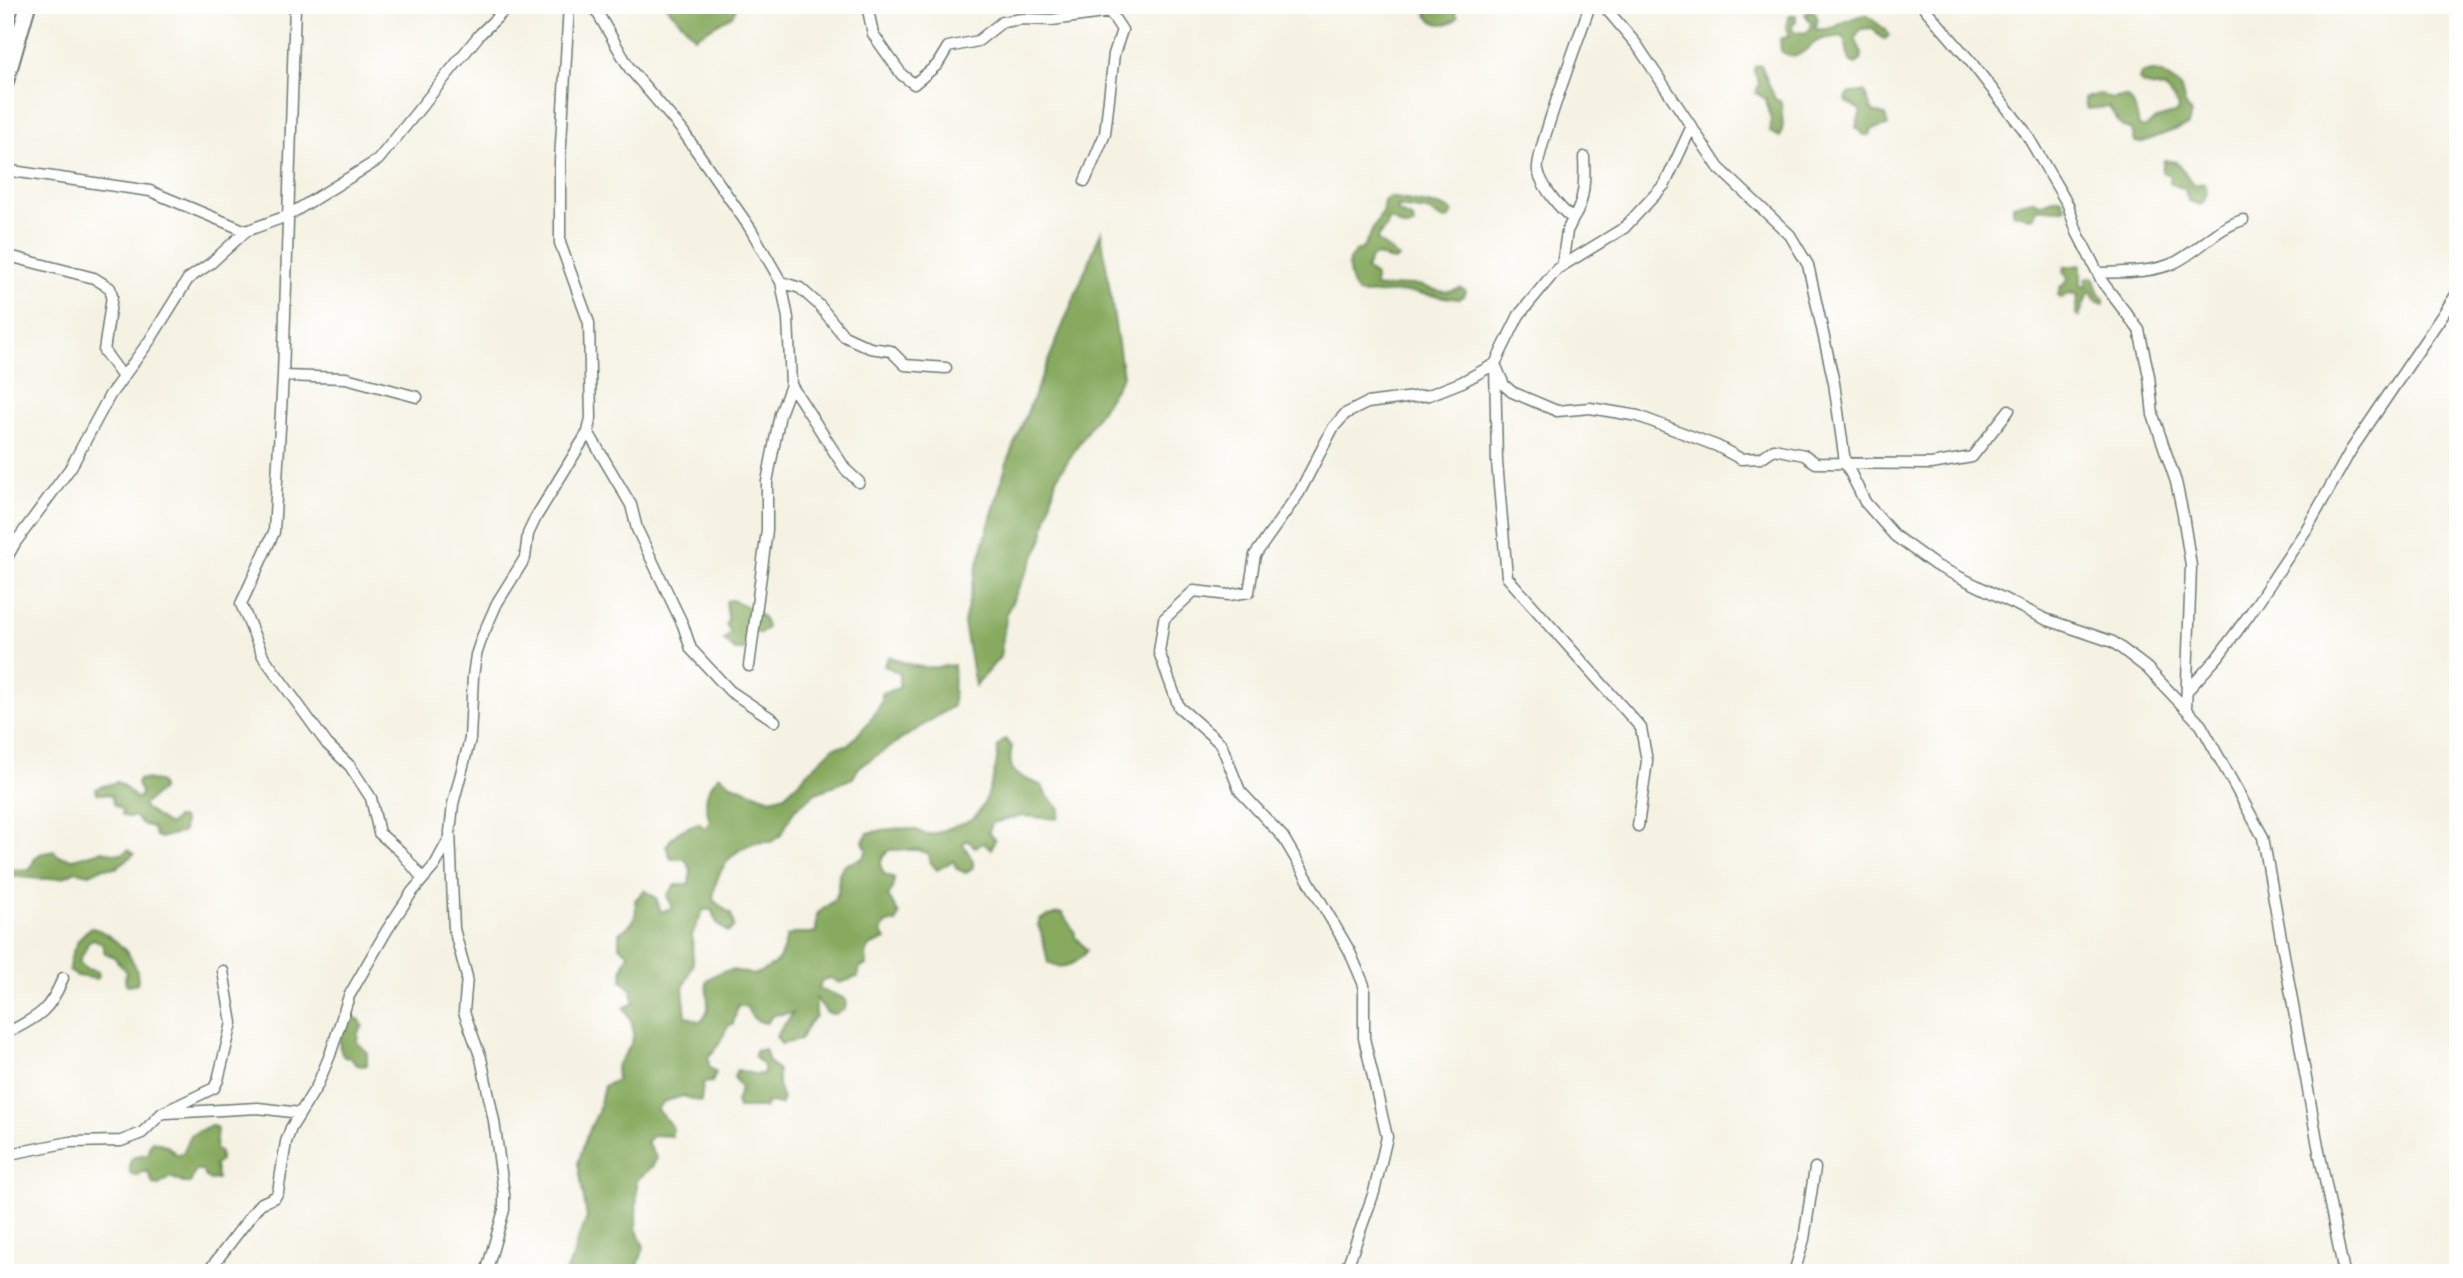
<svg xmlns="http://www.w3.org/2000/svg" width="2463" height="1278" font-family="'IM FELL French Canon',serif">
  <rect width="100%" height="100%" fill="#fff"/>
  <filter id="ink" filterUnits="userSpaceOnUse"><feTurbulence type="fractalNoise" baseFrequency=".0143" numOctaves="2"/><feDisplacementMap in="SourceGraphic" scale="14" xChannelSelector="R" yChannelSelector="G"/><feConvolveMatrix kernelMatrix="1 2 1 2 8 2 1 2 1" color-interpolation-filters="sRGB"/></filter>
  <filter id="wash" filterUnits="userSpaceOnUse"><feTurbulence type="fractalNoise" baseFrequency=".00686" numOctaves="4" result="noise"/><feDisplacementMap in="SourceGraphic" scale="28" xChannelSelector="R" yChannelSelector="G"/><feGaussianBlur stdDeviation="1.57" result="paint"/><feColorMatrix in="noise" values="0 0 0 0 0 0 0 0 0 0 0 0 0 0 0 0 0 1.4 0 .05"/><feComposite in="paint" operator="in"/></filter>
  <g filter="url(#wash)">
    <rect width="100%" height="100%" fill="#f5f2e3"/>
    <path fill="#87aa5f" stroke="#53744a" stroke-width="2" d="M665,5H737L733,15L695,37Z
      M1425,5L1451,7L1458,17C1447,30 1424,24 1425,5Z
      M1809,10L1815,12L1817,17L1815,29C1838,32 1848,15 1866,15L1886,30L1889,35L1885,39L1880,37L1873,28L1862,29L1855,38L1862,54L1861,60L1856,64L1851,62C1846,54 1848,44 1842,36C1835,38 1827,37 1820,40C1806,45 1798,66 1781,51L1780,39L1790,36L1786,25L1790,15H1796V21L1792,25L1793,31L1805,33L1810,29L1811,23L1805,14Z
      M1761,65L1775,99L1781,102L1783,126L1780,137L1770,132L1771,121L1766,99L1756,93L1759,82L1754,72L1755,66Z
      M2153,72L2160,73L2180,86L2185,104L2191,114L2188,125L2140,143L2135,142L2132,130L2121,126L2109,107L2087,109L2084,98L2101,94L2111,99C2115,99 2119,97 2123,97C2135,96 2137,118 2139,126L2145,128L2155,120L2178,112L2179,106L2165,89L2143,84L2139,80L2141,74Z
      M1864,92L1873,112L1885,115L1888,126L1872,129L1870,135H1864L1856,127L1861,111L1847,102L1846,96L1851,93Z
      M2164,160L2176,162L2194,185L2204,183C2208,190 2207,200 2200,205L2189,201L2184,189L2170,183V175L2162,172Z
      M1389,197L1444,207L1449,209L1453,213L1449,218L1444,220L1428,211L1397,207L1398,212L1413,219L1414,225L1409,228L1403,227L1393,220H1387V226L1379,235L1377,240L1399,258L1394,261L1376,255L1371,258L1366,269L1375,276V287C1389,290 1402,283 1416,285C1435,287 1440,297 1461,288L1466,291L1463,296L1458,299L1408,292L1364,294L1358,293C1350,285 1348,271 1349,260L1356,251L1362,249L1382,213L1384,201Z
      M2057,198H2061L2066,208C2057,213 2047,207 2037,209L2034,217L2030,218L2013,213V205L2032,200L2039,204Z
      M1101,232L1123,376L1056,479L1042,541L1007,612L1000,657L975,686L964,623L976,570L1008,459Z
      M2081,265V284L2083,287L2087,286L2085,278L2093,277L2099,293L2104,299V304C2094,303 2095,299 2091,292L2088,294L2079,317L2076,315L2078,295L2071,293L2061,298L2058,295L2060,287L2067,282L2068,278L2063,272L2064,267Z
      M731,600C745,606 765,611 767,628L760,634L751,630L747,631L748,641L744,650H735L724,640L731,633L726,624L728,620L726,601Z
      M889,656C913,669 928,669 954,665L953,706L859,767L853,778L816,793L794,810L781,835L771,842C737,840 715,868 713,900L731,914L734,926L729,932C719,928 714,920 712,910H703L692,935L693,964L683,989L686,1016L700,1022C715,1010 704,995 707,980C724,967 734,969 753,975C778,965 781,961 787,936L797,933H816L817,914L833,901L838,893L839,873L844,865L863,858L867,850L863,841L868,833C883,830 901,826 916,830C920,831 922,834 926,834C934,836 944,830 952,827C958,824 966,823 972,819C988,807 998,765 998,746L1005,739L1012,747C1005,776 1021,776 1042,786L1046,795L1060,809L1058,819L1021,816L992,823L989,832L995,840L991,849L983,843L975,847L967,840L963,844L973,861V867L966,873L957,869L953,861L937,870L931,863L928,854L919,850H889L883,856L880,865L884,874L894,878L893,888L888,896L899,914L896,923H886L881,931L886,939L869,946L866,955L867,965L860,967L858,977L839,983L831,978L822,980L819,989C828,994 837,993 846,1000L845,1009L836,1014L827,1013L816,998V1016L809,1023L800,1040L781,1044L776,1036L793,1013L773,1015L767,1023C755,1021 751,1018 747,1007L738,1005L733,1024L729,1025L715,1050L708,1057L709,1066L716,1073L712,1082L703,1083L701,1102L683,1096L663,1102L657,1109L672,1126V1136L653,1135L646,1142L657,1158L652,1167L637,1180L636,1228L644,1247L638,1266L630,1273H565L573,1257L576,1244L587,1218L578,1163L586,1137L598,1112L604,1086L617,1080L616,1066C633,1044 641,1034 624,1008L634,1003L632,990L622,980L623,967L629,954L619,946V933C634,924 638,917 635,900L645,890L656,898L661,912L673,907L667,896L675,885L689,884L691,870L685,859H671L666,846C675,832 684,828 699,823L705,829L710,821C703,801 705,792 719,775L731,784L771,799L785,795L834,747L848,745L869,722L882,702V693L899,688V673L884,665Z
      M143,779L158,781L161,785V790L143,805L145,809C151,811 160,821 169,825L176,818H181L184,822L183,832L160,838L156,836L152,827L142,824L135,817H126L122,815V810L114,804L111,795L97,793L96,789C102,784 109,786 117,782L121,784L136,798L140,797L141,792L137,784L138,780Z
      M128,850L134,854L116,868H102L90,874L76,871L64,877L43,879L5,876V869L30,870L35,858L40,854L54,851L59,856L73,859L101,851L122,854Z
      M1057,913H1062L1075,933V937L1087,950C1079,962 1063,972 1048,963C1045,949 1044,938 1038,925L1040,919Z
      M91,928C111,931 143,962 137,984L127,985L125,981L126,972L114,957L105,953L102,944L94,939L89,941L79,962L86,969L97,971L99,975L97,979L77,976L69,971C69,956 78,935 91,928Z
      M353,1017L360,1020L363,1026L358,1032L357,1042L367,1052V1065C359,1067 355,1065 351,1058L344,1057C335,1043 341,1032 347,1019Z
      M765,1049L769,1062L778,1071V1085L783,1099L780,1105L767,1102L764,1108H738L736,1102L741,1089L734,1077L737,1070L757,1075L764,1073V1066L755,1057V1051Z
      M211,1125L217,1128L215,1148L220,1153V1161L215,1165L217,1179L210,1180L205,1176L202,1170H196L190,1183H183L171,1177L159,1185L153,1184L148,1172H142L137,1176L130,1174V1161L135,1156L149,1154V1147L152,1141L166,1145L177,1155L183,1153L191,1135Z"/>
  </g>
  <g filter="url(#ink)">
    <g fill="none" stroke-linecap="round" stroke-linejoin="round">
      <defs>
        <path id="street" d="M295,5L283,376L274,532L241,604L263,656L327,744L350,766L371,798L379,833L401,852L423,879
          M593,5L630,69L682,130L750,228L781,282L788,318L791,385L846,470L859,482
          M867,5L873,34L902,75L914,84L937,65L948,47L978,41L1002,22L1022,19L1052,20L1110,12L1122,30L1114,54L1105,134L1085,181
          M1603,5L1637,45L1719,168L1790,235L1808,265L1834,383L1845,462L1865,502L1895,536L1935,565L2045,619L2113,642L2147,668L2201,725L2263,837L2318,1146L2344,1273
          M1922,5L1971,62L2024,130L2068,205L2077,232L2103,283L2139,330L2149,376L2153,415L2176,482L2183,515L2191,566L2186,709
          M5,170L150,191L246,231L287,216L378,160L480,34L510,5
          M1573,219C1585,202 1585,177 1584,157
          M5,255L94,278L110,288L112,296L104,351L123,377
          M1562,266L1567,231L1573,219C1559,208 1543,188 1538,171C1534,155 1582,30 1590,5
          M2098,273C2123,272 2151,273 2174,263C2199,251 2216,228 2243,220
          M781,282L800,288L819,305L844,336L870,348L891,351L905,365L946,368
          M283,376L346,378L417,397
          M588,432L631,505L637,529L683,625L691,649L730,691L775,721
          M5,561L15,543L71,467L110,395L150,340L188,279L211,263L246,231
          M749,666L767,530V482L780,414L791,385
          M2187,691L2217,658L2249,615L2306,530L2351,450L2458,292
          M1638,826L1647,761L1641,728L1507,577L1497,462L1495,364L1519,315L1557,269L1624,228L1665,184L1691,128
          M5,1034C37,1017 49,1013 63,978
          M166,1113L258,1108L300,1113
          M5,1155L70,1142L121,1141L142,1133L162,1113L214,1088L218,1080L232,1023L223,971
          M207,1273L260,1204L275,1197L278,1192L286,1142L291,1128L317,1086L330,1055L349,996L387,930L412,892L435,865L449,839
          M486,1273L504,1210V1194L494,1121L481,1058L464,1012L467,977L454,929L450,832L453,804L470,739L473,676L476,655L482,637L497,603L525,558L528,534L536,517L588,432L591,418L589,323L560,243V161L569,5
          M1345,1273L1374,1192L1387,1137L1364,1038V985L1349,950L1283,837L1240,791L1221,744L1179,707L1159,652L1164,619L1194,591L1229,595L1249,592L1255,555L1299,493L1333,428L1345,414L1367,403L1429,395L1462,382L1495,364L1504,385L1512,392L1557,411L1590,408L1638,416L1717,446L1741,459L1761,458L1774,449L1804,455L1816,463L1931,464L1972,457L2009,410
          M1794,1273L1804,1239L1815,1168"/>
        <path id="secondary" d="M5,85L28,5"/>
      </defs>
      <use href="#street" stroke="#6a7c71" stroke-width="13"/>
      <use href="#secondary" stroke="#6a7c71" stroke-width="18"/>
      <use href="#street" stroke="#fff" stroke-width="10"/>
      <use href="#secondary" stroke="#fff" stroke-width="14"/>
    </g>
  </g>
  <rect width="2463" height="1278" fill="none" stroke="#fff" stroke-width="28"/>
</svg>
